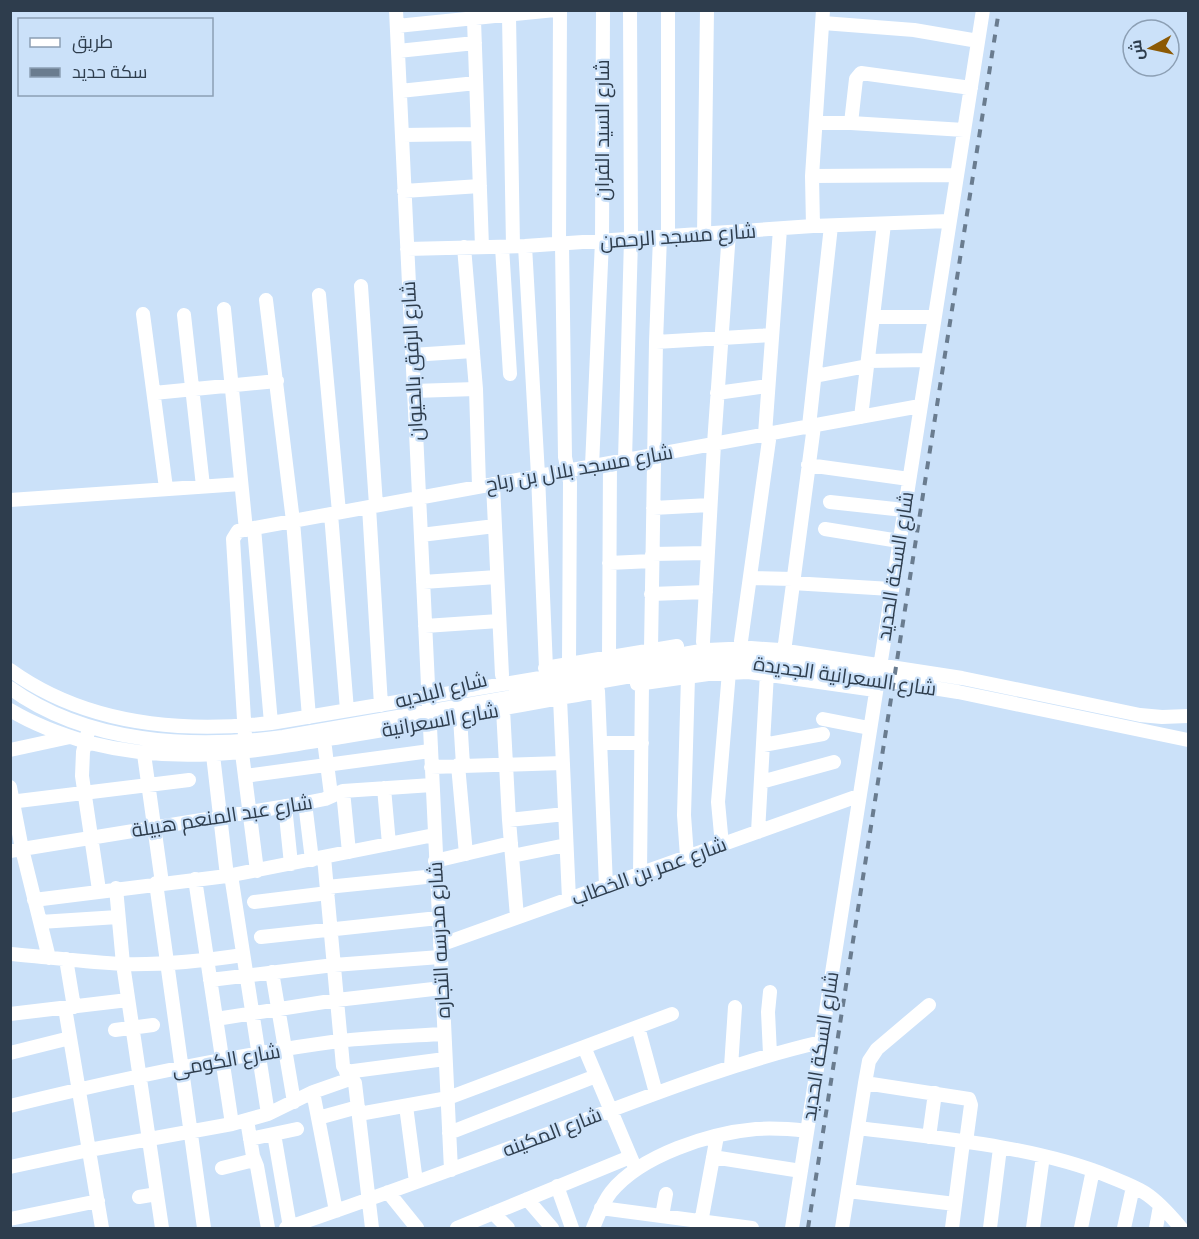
<svg xmlns="http://www.w3.org/2000/svg" width="1199" height="1239" font-family="Karla,Cairo,sans-serif">
  <rect width="100%" height="100%" fill="#cbe1f9"/>
  <g fill="none" stroke-linecap="round" stroke-linejoin="round">
    <path stroke="#fff" stroke-width="14" d="M396,10L451,1170
      M509,16L513,246
      M474,20L482,247
      M823,23L914,30L978,41
      M397,26L555,10
      M398,51L475,43
      M400,91L476,83
      M817,123H851L964,130
      M851,123L856,79L861,73L971,88
      M402,135L478,134
      M812,176L957,175
      M404,191L480,186
      M813,226L812,176L823,10
      M704,235L707,10
      M668,237V10
      M559,244L560,10
      M562,244L565,457L570,482L569,663
      M525,246L538,475L546,668
      M464,247L476,389L479,486
      M502,247L510,374
      M407,249L525,246L813,226L949,221
      M361,286L376,505
      M319,295L339,512
      M266,300L293,521L309,717
      M224,309L246,530
      M143,314L166,488
      M184,315L203,486
      M873,317H934
      M656,342L772,335
      M412,355L473,351
      M868,361L927,360
      M815,376L867,366
      M413,391L476,389
      M154,393L277,381
      M717,393L768,386
      M861,417L884,224
      M809,426L831,226
      M765,434L780,229
      M625,460L631,239L630,10
      M808,465L909,479
      M592,466L602,241L603,10
      M493,484L502,675
      M10,500L241,484
      M830,502L904,510
      M369,507L381,705
      M653,508L710,505
      M331,514L347,710
      M254,528L271,723
      M825,529L899,541
      M421,535L495,526
      M652,554L708,553
      M609,563L652,561
      M751,578L793,579
      M423,582L497,577
      M792,583L891,589
      M651,594L706,592
      M425,626L499,621
      M741,641L770,433
      M703,642L714,444L729,232
      M785,644L814,426
      M651,649L656,342L660,237
      M609,657L610,463
      M545,668L677,646
      M10,670C86,725 182,733 271,723L707,650L751,648L780,650L962,678L1140,715L1162,717L1188,716
      M637,684L708,674L748,672L875,690
      M10,688C87,744 193,749 283,737L706,663L753,661L784,664L958,692L1188,740
      M598,691L606,886
      M560,698L569,899
      M503,709L509,820L517,917
      M10,710C35,725 62,735 90,743C181,766 257,751 347,736C430,723 512,706 594,692
      M460,717L463,765
      M823,719L869,728
      M88,732L83,752L82,776L99,890
      M245,736L233,539L238,531L920,406
      M324,740L331,795
      M600,743H642
      M763,745L823,734
      M10,750L70,737
      M242,753L257,871
      M144,754L162,883
      M213,755L227,876
      M458,765L466,854
      M431,767L563,763
      M245,776L430,751
      M761,782L834,762
      M10,787L22,849L49,958
      M384,788L389,844
      M343,791L349,852
      M10,802L189,780
      M305,803L312,860
      M285,806L291,864
      M509,820L565,814
      M758,832L767,673
      M722,845L718,802L729,672
      M10,851L305,803L325,799L343,791L432,785
      M512,856L566,845
      M324,857L343,1066L355,1083L372,1228
      M687,857L684,815L688,677
      M435,861L511,843
      M640,874L642,683
      M231,875L268,1114
      M195,879L232,1124
      M156,883L204,1228
      M327,887L436,876
      M116,888L123,964L162,1228
      M34,900L227,876L434,835
      M254,902L328,893
      M40,922L118,917
      M261,937L438,918
      M440,945L858,796
      M10,954C48,957 85,962 122,964C163,965 203,961 243,955
      M66,959L74,1007
      M272,972L294,1102
      M210,980L334,965L440,957
      M65,1008L102,1228
      M10,1014L128,1000
      M216,1019L337,1000L442,988
      M638,1027L656,1093
      M115,1030L153,1025
      M584,1047L634,1165
      M10,1053L70,1038
      M770,1054L768,1012L770,992
      M731,1067L735,1007
      M346,1072L445,1059
      M865,1083L969,1099L971,1105L966,1142
      M313,1092L336,1211
      M10,1106C119,1079 228,1056 339,1041C374,1037 409,1036 444,1034
      M406,1106L416,1182
      M359,1114L448,1098L672,1014
      M318,1118L358,1107
      M247,1120L253,1156L257,1166L268,1228
      M858,1128C938,1138 1034,1146 1108,1176C1120,1181 1134,1186 1145,1193C1159,1202 1171,1216 1181,1228
      M449,1133L596,1076
      M274,1134L290,1227
      M929,1137L935,1093
      M250,1139L297,1129
      M713,1157L801,1171
      M10,1167L89,1150L232,1124L268,1114L313,1092L353,1078
      M222,1168L254,1160
      M557,1186L572,1228
      M848,1191L955,1204
      M388,1192L417,1228
      M139,1197L157,1194
      M527,1199L552,1228
      M601,1208L752,1228
      M493,1213L508,1228
      M662,1216L666,1194
      M10,1219L98,1201
      M286,1228C378,1197 469,1163 561,1129C646,1097 731,1063 821,1042
      M457,1228L630,1157
      M593,1228C598,1216 603,1202 611,1192C641,1155 710,1133 756,1129C773,1128 790,1129 807,1131
      M700,1228L717,1136
      M792,1228L983,10
      M842,1228L865,1083L869,1061L877,1049L929,1005
      M952,1228L963,1142
      M990,1228L1000,1148
      M1033,1228L1043,1156
      M1081,1228L1093,1170
      M1124,1228L1133,1187
      M1156,1228L1160,1206"/>
    <path stroke="#6a7c8f" stroke-width="4" stroke-dasharray="8 8" stroke-linecap="butt" d="M808,1228L999,10"/>
  </g>
  <g text-anchor="middle" stroke-width="4.5" stroke-linejoin="round" paint-order="stroke">
    <g font-size="20" fill="#2e3d4d" stroke="#cbe1f9">
      <text transform="translate(602 130) rotate(-90)" y="7">شارع السيد الفران</text>
      <text transform="translate(678 236) rotate(-4)" y="7">شارع مسجد الرحمن</text>
      <text transform="translate(412 361) rotate(-93)" y="7">شارع الرفق بالحيوان</text>
      <text transform="translate(579 468) rotate(-10)" y="7">شارع مسجد بلال بن رباح</text>
      <text transform="translate(895 566) rotate(-81)" y="7">شارع السكة الحديد</text>
      <text transform="translate(845 676) rotate(8)" y="7">شارع السعرانية الجديدة</text>
      <text transform="translate(441 690) rotate(-14)" y="7">شارع البلديه</text>
      <text transform="translate(440 720) rotate(-10)" y="7">شارع السعرانية</text>
      <text transform="translate(222 816) rotate(-9)" y="7">شارع عبد المنعم هبيلة</text>
      <text transform="translate(649 871) rotate(-20)" y="7">شارع عمر بن الخطاب</text>
      <text transform="translate(439 940) rotate(-93)" y="7">شارع مدرسه التجاره</text>
      <text transform="translate(820 1046) rotate(-81)" y="7">شارع السكة الحديد</text>
      <text transform="translate(226 1060) rotate(-10)" y="7">شارع الكومى</text>
      <text transform="translate(552 1132) rotate(-21)" y="7">شارع المكينه</text>
    </g>
  </g>
  <rect width="1199" height="1239" fill="none" stroke="#2e3d4d" stroke-width="24"/>
  <rect x="18" y="18" width="195" height="78" fill="#cbe1f9" stroke="#8c9fb4" stroke-width="1.5"/>
  <rect x="30" y="38" width="30" height="9" fill="#ffffff" stroke="#8c9fb4" stroke-width="1.5"/>
  <text x="72" y="48" font-size="18" fill="#2e3d4d">طريق</text>
  <rect x="30" y="68" width="30" height="9" fill="#6a7c8f" stroke="#8c9fb4" stroke-width="1.5"/>
  <text x="72" y="78" font-size="18" fill="#2e3d4d">سكة حديد</text>
  <g transform="translate(1151 48) rotate(262)"><circle r="28" fill="#cbe1f9" stroke="#8c9fb4" stroke-width="1.5"/>
  <path d="M0-4.5L10 22L0 15L-10 22Z" fill="#8c5a05"/>
  <text y="-9" font-size="16" font-weight="bold" text-anchor="middle" fill="#2e3d4d">ش</text>
  </g>
</svg>
